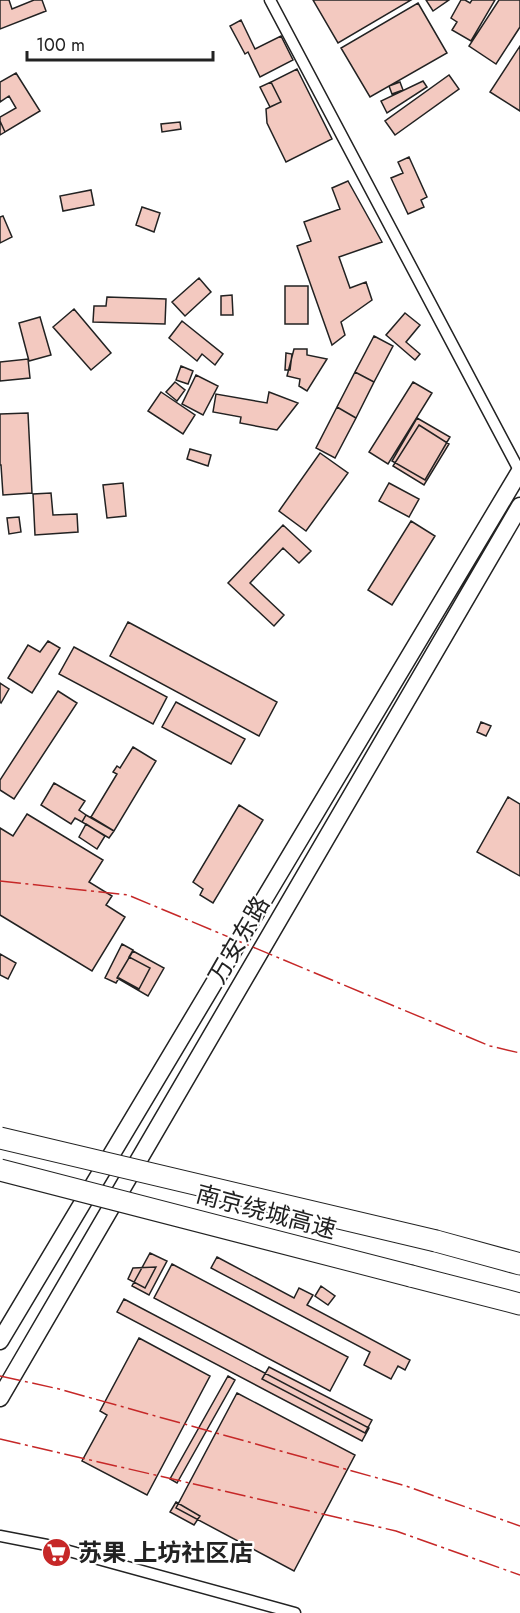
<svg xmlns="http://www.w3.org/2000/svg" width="520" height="1613" font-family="Jost,'Noto Sans SC',sans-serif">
  <rect width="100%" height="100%" fill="#fff"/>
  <path fill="#f3c9c0" stroke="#222" stroke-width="1.5" d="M0,0H9L12,9L34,0H42L46,11L0,29Z
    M313,0H411L338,43Z
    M426,0H449L433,11Z
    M461,0H465L470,3L472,0H495L471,41L452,30L457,22L451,18Z
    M499,0H520V27L496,64L469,46Z
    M418,3L447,53L370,97L341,48Z
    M241,20L255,49L281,36L293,60L260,77L248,52L245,54L230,26Z
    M520,46V111L490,92Z
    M297,69L332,139L286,162L267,123L266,109L281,102L271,82Z
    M16,73L40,111L0,135V117L16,108L9,96L0,102V82Z
    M16,73L40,111L5,132L0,121V117L16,108L9,96L0,102V82Z
    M449,75L459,89L395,135L385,121Z
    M423,81L427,87L387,113L381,101Z
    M271,82L281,102L270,107L260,87Z
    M400,82L403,90L392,94L389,86Z
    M180,122L181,129L162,132L161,124Z
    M409,157L427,197L421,200L424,207L408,214L391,178L403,173L398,162Z
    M348,181L382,242L339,257L350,288L366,282L372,300L341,322L345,335L332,345L297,246L311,241L304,222L340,209L332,188Z
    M91,190L94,205L63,211L60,196Z
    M142,207L160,213L154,232L136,225Z
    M3,216L12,237L0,243V217Z
    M199,278L211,292L185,316L172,302Z
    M285,286H308V324H285Z
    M232,295L233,315H221V296Z
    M107,297L166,299L165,324L93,322L94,306H106Z
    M74,309L111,353L91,370L53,327Z
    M405,313L420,325L406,342L420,354L415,360L386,335Z
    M40,317L51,355L29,361L19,323Z
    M182,321L223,354L215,365L202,354L197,361L169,338Z
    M374,336L393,346L374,382L355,372Z
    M294,349H307V355L327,359L307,391L299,386L300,379L287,376Z
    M286,353L292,354L290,370H285Z
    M28,359L30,378L0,381V362Z
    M181,366L193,371L188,384L176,380Z
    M355,372L374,382L356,418L337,407Z
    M196,375L218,386L203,415L182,404Z
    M175,382L185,390L177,401L166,392Z
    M413,382L432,393L388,464L369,452Z
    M161,392L195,415L183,434L148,411Z
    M269,392L298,403L277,430L240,423L241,417L213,412L216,394L267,403Z
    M337,407L356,418L335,458L316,448Z
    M28,413L32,493L3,495L1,465H0V414Z
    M417,418L450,437L425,480L392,461Z
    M419,425L449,444L424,485L393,466Z
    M190,449L211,455L208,466L187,459Z
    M320,453L348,473L306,531L279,511Z
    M123,483L126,516L107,518L103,485Z
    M389,483L419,499L409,517L379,501Z
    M51,493L53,515L77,514L78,532L35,535L33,494Z
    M19,517L21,532L9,534L7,518Z
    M411,521L435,536L392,605L368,590Z
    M283,525L311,551L299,563L283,548L250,583L284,615L274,626L228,583Z
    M128,622L277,702L259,736L110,656Z
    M48,641L60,648L32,693L8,678L28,645L40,652Z
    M74,647L167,697L153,724L59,674Z
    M0,683L9,689L1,703L0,702Z
    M58,691L77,703L14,799L0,790V780Z
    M176,702L245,739L231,764L162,727Z
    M481,722L491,726L486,736L477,732Z
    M133,747L156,761L114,831L91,817L117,774L113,772L117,766L120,768Z
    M54,783L85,801L79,810L86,815L82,822L75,818L71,824L41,805Z
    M508,797L520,804V876L477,852Z
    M239,805L263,820L213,903L200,895L203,889L193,882Z
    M27,814L103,860L89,882L112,896L106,905L125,917L92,971L0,915V828L13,836Z
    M86,815L114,831L109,838L82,822Z
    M86,824L105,836L97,849L79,837Z
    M122,944L133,950L129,957L150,968L139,989L119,978L116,983L105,978Z
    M133,951L164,968L148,996L117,978Z
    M0,954L16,963L8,979L0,975Z
    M150,1253L167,1261L149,1295L132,1286Z
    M217,1257L294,1298L299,1288L313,1295L307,1305L410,1360L405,1370L398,1366L391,1379L364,1365L370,1352L211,1268Z
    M172,1264L348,1357L330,1391L154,1298Z
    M156,1267L145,1288L128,1279L133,1268Z
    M321,1286L335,1296L328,1305L315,1296Z
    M124,1299L369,1428L362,1441L117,1312Z
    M139,1338L210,1376L147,1495L82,1461L107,1415L100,1411Z
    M269,1367L372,1420L365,1433L262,1379Z
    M228,1376L235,1380L177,1483L170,1479Z
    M237,1393L355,1455L294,1571L176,1508Z
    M176,1502L200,1516L194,1525L170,1512Z"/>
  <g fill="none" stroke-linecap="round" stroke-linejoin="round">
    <defs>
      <path id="street" d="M270,0L520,472
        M0,1536L47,1545L295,1613"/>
      <path id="secondary" d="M0,1341L520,471
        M0,1398L520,506"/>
      <path id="highway" d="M436,1241L520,1264
        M411,1276L520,1304"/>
    </defs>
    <use href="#street" stroke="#222" stroke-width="13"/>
    <use href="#secondary" stroke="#222" stroke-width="19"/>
    <use href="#highway" stroke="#222" stroke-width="23"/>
    <use href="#street" stroke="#fff" stroke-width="10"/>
    <use href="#secondary" stroke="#fff" stroke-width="16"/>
    <use href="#highway" stroke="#fff" stroke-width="21"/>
    <defs>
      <path id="highway-bridge" d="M0,1138L436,1241
        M0,1170L411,1276"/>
    </defs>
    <use href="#highway-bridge" stroke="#222" stroke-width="23" stroke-linecap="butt"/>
    <use href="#highway-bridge" stroke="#fff" stroke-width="21"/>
    <path stroke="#c62828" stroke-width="1.5" stroke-dasharray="21 4.5 3 4.5" stroke-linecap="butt" d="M0,881L128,895L490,1046L520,1053
      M0,1376L59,1389L406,1486L520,1526
      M0,1439L396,1531L520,1575"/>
  </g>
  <defs>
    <symbol id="supermarket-disc" viewBox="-11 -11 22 22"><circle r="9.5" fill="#c62828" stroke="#fff"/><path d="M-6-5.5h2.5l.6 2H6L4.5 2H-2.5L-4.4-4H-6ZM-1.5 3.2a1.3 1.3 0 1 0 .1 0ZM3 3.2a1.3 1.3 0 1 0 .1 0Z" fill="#fff"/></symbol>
  </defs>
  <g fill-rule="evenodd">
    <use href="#supermarket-disc" x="40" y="1536" width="33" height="33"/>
  </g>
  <g text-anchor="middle" stroke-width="4.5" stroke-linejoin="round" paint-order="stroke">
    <g font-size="24" fill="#222" stroke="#fff">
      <text transform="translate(239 940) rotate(-60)" y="8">万安东路</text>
      <text transform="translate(266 1212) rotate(15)" y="8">南京绕城高速</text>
    </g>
    <g font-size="24" font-weight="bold" fill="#222" stroke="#fff" text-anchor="start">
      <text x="78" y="1561">苏果 上坊社区店</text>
    </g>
  </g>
  <path d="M27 51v9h186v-9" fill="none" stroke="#222222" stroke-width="3"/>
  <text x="36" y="51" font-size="18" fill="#222222" stroke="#ffffff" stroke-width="4.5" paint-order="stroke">100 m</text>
</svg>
